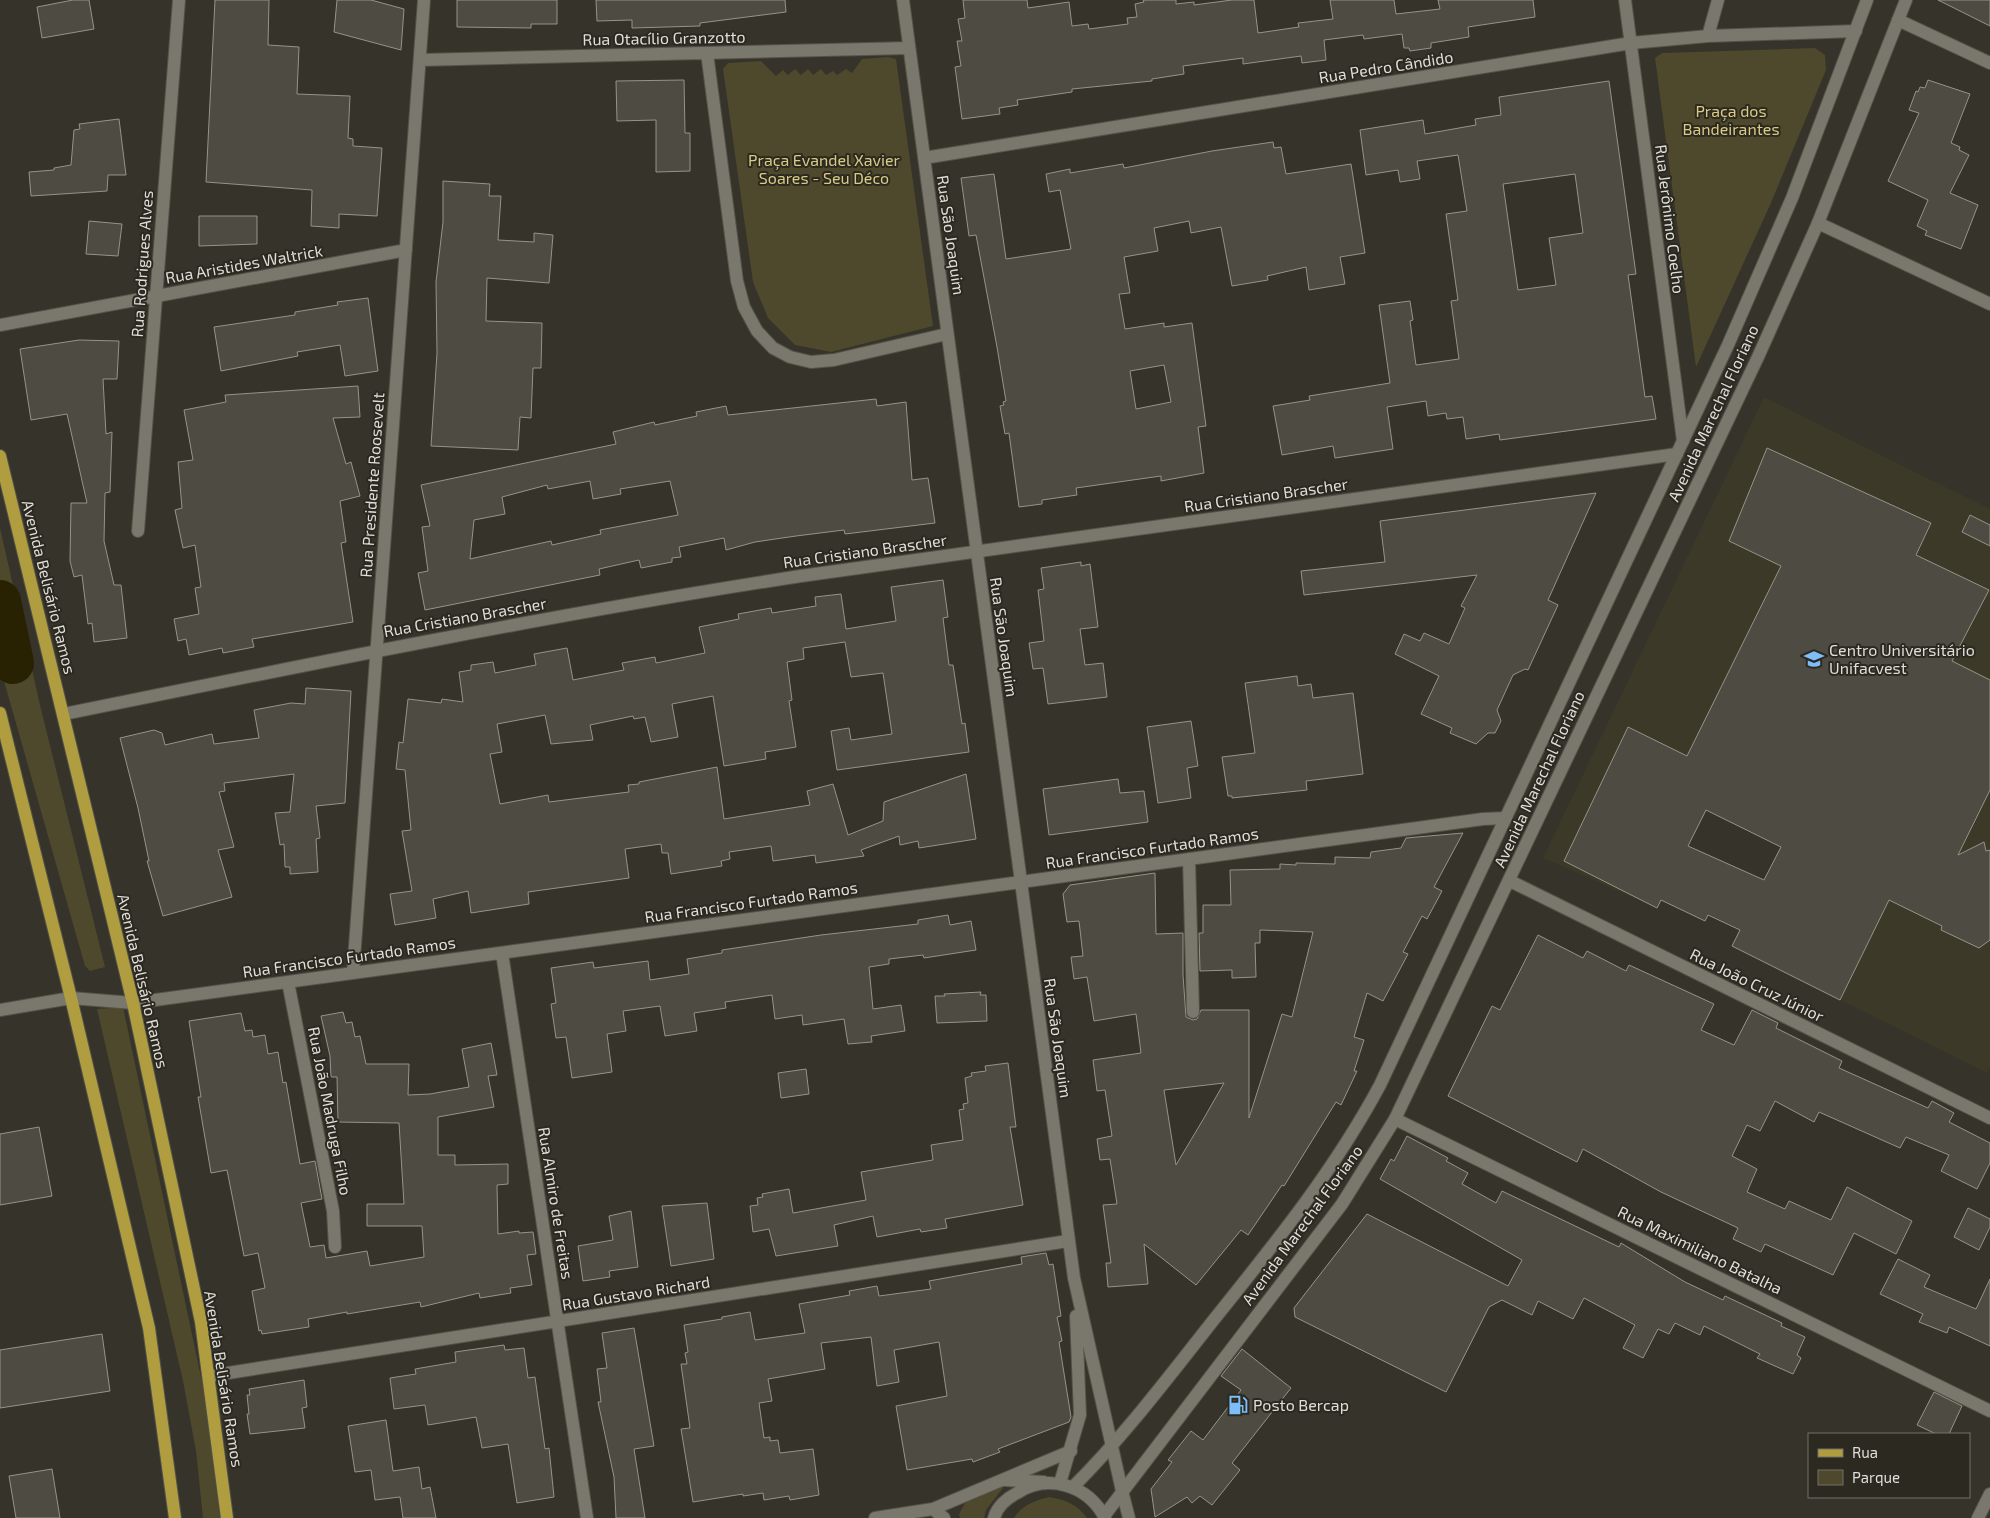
<svg xmlns="http://www.w3.org/2000/svg" width="1990" height="1518" font-family="'Exo 2',sans-serif">
  <rect width="100%" height="100%" fill="#35332a"/>
  <path fill="#3d3929" d="M1764,397L1990,509V1068L1987,1073L1732,946L1780,847L1707,810L1657,908L1543,858Z"/>
  <path fill="#4e482c" d="M1815,48L1825,55L1826,70L1771,203L1696,367L1655,58L1662,53Z
    M888,57L896,59L933,326L831,352L795,345L768,318L753,282L723,69L728,63L761,61L776,76L783,70L788,75L795,69L801,75L808,69L813,75L821,69L826,75L833,71L837,75L846,69L852,73L862,59Z
    M0,528L40,705L105,967L90,971L85,966L0,667Z
    M123,1007L205,1396L220,1518H203L196,1451L183,1381L97,1009Z
    M1006,1484L986,1510L984,1518H960L959,1515C967,1493 985,1491 1006,1484Z
    M1049,1497C1066,1500 1077,1504 1087,1518H1014C1022,1505 1034,1501 1049,1497Z"/>
  <g fill="none" stroke-linecap="round" stroke-linejoin="round">
    <path stroke="#292202" stroke-width="42" d="M0,601L13,663"/>
  </g>
  <path fill="#4e4c42" stroke="#969488" fill-rule="evenodd" d="M73,0H89L94,29L42,38L37,7Z
    M215,0H269L268,45L299,47L297,94L350,96L348,138L353,139V146L382,148L377,216L339,214V228L311,226L312,190L206,182Z
    M337,0H371L404,9L401,50L334,32Z
    M457,0H557V24H531V28L457,27Z
    M596,0H785L786,12L700,23V26L632,28V20L597,21Z
    M963,0H1027L1028,8L1069,2L1072,26L1088,24L1089,29L1128,24L1127,18L1137,17L1135,4L1144,2L1143,0H1176V4L1194,2V5L1232,0H1254L1258,33L1299,27L1298,23L1333,19L1330,0H1394L1396,14L1440,9L1438,0H1533L1535,17L1468,27L1469,37L1431,43V48L1410,51L1409,48H1404L1402,34L1364,39L1363,35L1324,40L1326,60L1302,63L1301,56L1243,64V58L1183,66L1184,74L1152,79V81L1072,89V92L1017,100L1018,105L999,108L1000,114L962,119L955,67L961,66L957,41H962L958,19L965,18Z
    M1938,0H1990V26Z
    M684,80L685,133H690V171L656,172V120L617,121L616,81Z
    M1928,80L1970,94L1951,143L1960,147L1959,150L1969,155L1950,193L1978,205L1961,249L1925,235L1927,231L1917,226L1928,200L1888,181L1919,113L1909,110L1916,91L1918,92L1920,87L1925,88Z
    M1609,81L1636,274L1628,275L1645,397L1652,396L1656,419L1500,440L1499,434L1466,439L1463,417L1447,419L1446,413L1428,416L1426,401L1387,407L1393,449L1335,458L1333,446L1282,455L1273,406L1310,400L1309,396L1390,383L1379,305L1410,301L1413,320L1410,321L1416,365L1459,359L1451,301L1458,300L1446,214L1467,211L1458,155L1417,161L1420,179L1400,182L1398,170L1366,175L1360,130L1423,120L1425,134L1476,125L1475,119L1501,115L1499,97ZM1575,174L1583,233L1549,238L1556,285L1518,290L1503,184Z
    M119,119L126,175H108L107,191L31,196L29,172L54,170V168L71,165L74,130L80,129L79,124Z
    M1273,142L1274,148L1281,147L1286,174L1351,164L1365,253L1340,257L1345,284L1309,290L1306,267L1267,276L1268,280L1232,286L1221,227L1191,233L1189,221L1154,228L1158,251L1124,257L1130,293L1119,294L1125,329L1164,323V327L1192,323L1206,426L1198,427L1204,473L1161,481V476L1076,488L1077,495L1042,500V504L1019,507L1009,433L1005,434L1000,406L1004,405L1003,402L1006,401L997,347L976,235L969,236L961,178L994,174L1006,259L1071,249L1060,190L1049,192L1046,174L1070,169V173L1123,164L1124,168L1212,151ZM1164,365L1171,402L1136,409L1130,371Z
    M443,181L490,184L489,196H501L498,240L534,242V233L553,235L549,283L487,278L486,321L542,323L541,368H533L531,418L520,417L518,450L431,446L437,353L436,282L443,222Z
    M199,216H257V244L199,246Z
    M89,221L122,224L118,256L86,254Z
    M368,298L378,371L345,376L340,345L297,352L298,356L221,371L214,327L295,315V312L338,305L337,302Z
    M79,340L119,341L117,379H103L106,434L112,432L110,492L105,493L104,541L114,585H121L127,638L94,642L92,623L88,624L82,575L74,577L70,561L71,503H87L67,414L31,420L20,349Z
    M358,386L360,417L333,418L346,464L351,462L360,496L340,501L346,542L341,543L353,622L252,639L254,647L223,653L222,648L189,655L186,639L178,641L174,619L199,614L195,588L201,587L195,545L183,548L175,510L182,508L178,462L193,460L184,410L226,402L225,395Z
    M876,399L877,406L906,402L912,480L928,478L935,523L845,534L844,530L796,536L755,542L726,550L724,538L679,547L681,557L672,558V562L641,568L639,560L599,569L600,575L425,610L418,573L428,571L422,527L430,526L421,485L616,444L613,432L654,422L655,425L697,416L696,412L726,406L728,415ZM590,481L593,499L621,494L620,489L670,481L678,515L600,530L601,534L552,545L551,541L470,559L474,520L505,514L502,497L547,485L548,489Z
    M1767,448L1931,523L1916,555L1989,590L1952,661L1990,680V790L1958,855L1984,842L1986,851L1990,850V940L1979,948L1941,930L1942,926L1889,900L1840,1000L1732,946L1740,930L1708,915L1705,921L1661,900L1657,908L1564,861L1628,727L1687,756L1781,566L1729,541ZM1706,810L1781,847L1764,880L1688,846Z
    M1596,493L1548,600L1558,605L1528,670L1525,669L1513,675L1497,710L1501,721L1495,733H1488L1476,744L1450,733L1452,728L1421,714L1439,676L1395,654L1404,634L1420,641L1424,633L1449,644L1465,608L1461,606L1477,575L1304,595L1301,571L1385,562L1380,521Z
    M1970,515L1990,525V546L1962,532Z
    M1081,562V566L1090,564L1098,627L1080,629L1085,665L1103,663L1107,697L1048,704L1043,668L1033,669L1029,643L1044,641L1038,590L1044,589L1041,568Z
    M943,580L948,617L943,618L949,665H953L962,724L965,723L969,752L837,770L831,731L849,728L851,740L892,734L883,673L851,677L845,642L803,648L804,659L787,662L792,700L789,701L796,747L765,752L766,759L724,766L713,696L672,704L678,737L651,742L645,717L634,719L633,716L590,725L593,740L551,744L545,715L497,724L502,752L490,754L500,804L548,795L549,802L629,792L628,785L639,784V782L717,767L724,819L810,805L807,791L833,784L848,835L883,821L884,802L966,774L976,839L919,848L918,841L900,845L899,836L861,850L864,856L816,863L815,855L773,861L771,846L729,852L730,859L721,861L722,866L671,874L668,853H662L661,844L625,849L629,878L528,892L529,904L471,913L468,891L433,899L436,918L395,925L390,894L412,891L402,831L411,830L405,770L396,769L399,742L403,743L408,699L441,703L442,699L463,702L459,672L471,670V665L493,662L495,673L536,665L534,654L567,648L573,680L624,670L622,663L655,657L656,663L705,653L699,627L739,619L738,614L771,608L772,613L816,606L815,597L841,594L846,629L896,621L891,587Z
    M1297,676L1298,686L1311,684L1313,698L1353,693L1363,774L1306,781L1307,790L1232,798V796H1228L1222,757L1255,753L1245,683Z
    M306,688L351,691L345,803L316,806L320,838L316,839L318,872L290,874V867H285L284,844L280,845L275,813L290,812L294,774L224,783L225,791L219,792L234,847L218,850L232,897L163,916L147,861H149L138,808L120,738L154,730L162,733L165,745L212,734L214,744L259,738L254,710L291,703L305,704Z
    M1191,721L1198,766L1187,768L1191,798L1158,803L1147,727Z
    M1118,779L1120,793L1144,791L1148,822L1049,835L1043,789Z
    M1463,833L1434,887L1442,891L1427,919L1422,916L1403,952L1408,954L1383,1001L1367,993L1354,1037L1364,1040L1354,1071H1357L1341,1105L1336,1102L1284,1186L1282,1185L1248,1235L1241,1230L1196,1285L1144,1244L1148,1284L1108,1287L1106,1263H1111L1103,1205L1117,1204L1110,1159L1100,1160L1097,1139L1112,1136L1105,1090L1097,1091L1093,1060L1141,1053L1136,1014L1094,1021L1087,977L1074,979L1071,957L1083,956L1079,921L1067,922L1063,894L1070,885L1155,873L1156,934L1183,933V975L1186,1017L1193,1020L1197,1019L1201,1010H1249V1118L1282,1014L1292,1017L1313,932L1260,930V943H1255L1256,977L1232,978V970L1200,971L1199,933H1203V905H1231L1230,870L1280,869V864L1296,865V863L1335,864V857L1370,858L1371,852L1401,848L1406,838ZM1224,1083L1204,1118L1176,1165L1164,1090Z
    M948,915L950,925L971,921L976,950L924,958L923,955L889,959V964L869,967L873,1009L901,1005L905,1031L871,1036L872,1042L848,1044L844,1019L803,1025L802,1015L775,1019L772,995L725,1002L726,1008L694,1013L697,1031L665,1036L660,1006L623,1011L626,1031L607,1034L612,1072L572,1078L566,1037L556,1038L551,1004L556,1003L551,968L593,962L594,968L648,961L650,980L689,974L687,959L722,953V950L821,935L918,924V920Z
    M1538,935L1583,958L1587,951L1626,971L1629,965L1714,1004L1701,1030L1734,1045L1752,1010L1778,1023L1776,1028L1842,1061L1839,1068L1928,1108L1932,1101L1954,1113L1949,1122L1990,1143V1163L1977,1189L1941,1171L1949,1155L1906,1137L1900,1148L1819,1112L1814,1122L1775,1101L1760,1131L1747,1125L1732,1156L1757,1169L1747,1192L1785,1209L1789,1201L1831,1220L1847,1187L1912,1221L1896,1254L1854,1233L1833,1275L1765,1244L1761,1252L1733,1239L1738,1228L1661,1192L1583,1149L1577,1162L1448,1096L1492,1006L1500,1010Z
    M981,992L980,995H986L987,1021L937,1023L935,996H945L944,994Z
    M343,1012L346,1023L352,1022L355,1037L360,1036L366,1064H409L408,1095L430,1094L469,1087L462,1049L491,1043L497,1075L488,1076L494,1107L438,1117V1155H455V1165L508,1164V1184L497,1185L498,1234L519,1231V1233L533,1232L536,1254L527,1255L532,1285L510,1288L511,1293L480,1298L479,1293L421,1307L420,1302L347,1314V1312L308,1319L309,1327L262,1334L261,1330L259,1331L252,1291L265,1288L258,1253L244,1256L227,1170L211,1173L198,1097H201L189,1021L241,1013L245,1031L252,1030L253,1037L265,1035L268,1054L278,1052L283,1083L286,1082L300,1164L315,1161L322,1199L301,1203L310,1247L324,1245L326,1258L367,1251L370,1266L424,1257L422,1226H367V1204H404L399,1123L338,1122L337,1077H331L330,1056L321,1016Z
    M1008,1063L1016,1127H1010L1023,1205L945,1219L947,1228L921,1232L920,1229L877,1237L873,1216L834,1225L838,1246L776,1256L769,1229L753,1232L750,1206L758,1205L757,1198L763,1197L762,1194L789,1189L793,1213L866,1200L861,1172L933,1160L931,1145L963,1140L959,1110L964,1109L963,1104L968,1103L965,1078L972,1076L971,1073L986,1071L985,1066Z
    M806,1069L809,1094L781,1098L778,1073Z
    M39,1127L52,1196L0,1205V1134Z
    M1407,1136L1448,1158L1446,1161L1468,1173L1462,1184L1496,1203L1502,1191L1619,1247L1621,1243L1685,1282L1723,1300L1725,1296L1782,1323L1781,1326L1805,1337L1797,1355L1801,1358L1793,1374L1757,1358L1760,1354L1704,1326L1700,1335L1675,1323L1669,1334L1658,1329L1643,1358L1623,1348L1635,1325L1584,1298L1573,1319L1538,1301L1532,1315L1502,1300L1489,1307L1446,1392L1295,1317L1294,1308L1367,1214L1508,1286L1522,1260L1380,1179L1391,1159L1394,1161Z
    M707,1203L714,1259L671,1266L662,1206Z
    M1968,1208L1990,1219V1227L1979,1250L1954,1237Z
    M631,1211L638,1267L609,1271L610,1277L583,1281L578,1246L613,1240L609,1216Z
    M1046,1253L1049,1265L1053,1264L1061,1316L1057,1317L1062,1341L1059,1342L1071,1417L1069,1422L998,1449L1000,1452L973,1462L972,1459L907,1470L896,1406L947,1396L939,1342L894,1350L899,1382L877,1386L871,1337L821,1343L825,1369L768,1379L772,1401L759,1403L764,1438L770,1437V1441L778,1440L780,1453L813,1449L819,1495L790,1500L789,1496L764,1500L763,1493L743,1496V1494L693,1502L681,1429L690,1428L681,1364H687L685,1353L688,1352L684,1325L722,1319V1317L750,1312L755,1340L805,1333L799,1304L850,1295L849,1291L877,1286L879,1296L931,1289L929,1281L1022,1264L1021,1257Z
    M1898,1259L1930,1275L1924,1287L1976,1309L1990,1279V1346L1949,1327L1947,1333L1919,1322L1923,1314L1880,1294Z
    M634,1328L654,1446L634,1449L645,1518H616L614,1477L598,1402H601L597,1369L607,1368L602,1333Z
    M102,1334L110,1391L0,1408V1350Z
    M504,1345L505,1350L524,1348L528,1378L535,1377L545,1449L549,1448L554,1497L517,1503L508,1444L482,1448L476,1417L428,1425L425,1405L394,1409L390,1378L416,1374L415,1369L456,1362L455,1352Z
    M1242,1349L1291,1388L1232,1463L1240,1470L1212,1505L1200,1496L1192,1503L1187,1497L1155,1517L1151,1489L1172,1462L1168,1460L1191,1431L1203,1440L1241,1390L1221,1376Z
    M304,1380L307,1407L302,1408L305,1428L250,1434L247,1414H249L247,1395H250L249,1389Z
    M1934,1392L1962,1406L1949,1434H1936L1917,1425Z
    M386,1420L393,1471L419,1467L422,1489L430,1487L436,1518H403L400,1497L375,1500L371,1470L355,1472L348,1426Z
    M52,1469L60,1518H16L9,1476Z"/>
  <g fill="none" stroke-linecap="round" stroke-linejoin="round">
    <defs>
      <path id="minor" d="M1898,20L1990,63
        M707,53L737,281L744,307L757,331L773,348L790,357L811,362L834,360L947,334
        M420,60L909,48
        M1818,223L1990,304
        M0,325L406,250
        M138,531L179,0
        M64,714C309,664 554,614 801,576L1677,454
        M1189,859L1193,1012
        M1510,881L1990,1118
        M502,953L587,1518
        M353,973L424,0
        M288,982L333,1211L335,1247
        M0,1010L71,998L133,1003L1483,819L1506,818
        M1395,1119L1990,1411
        M209,1376L1068,1241
        M1004,1480L1044,1482
        M1122,1491L1129,1518
        M933,1509L944,1518
        M875,1518L933,1509L1071,1451
        M1978,1518L1990,1494"/>
      <path id="tertiary" d="M903,0L1074,1278L1122,1491
        M1625,0L1683,441
        M1708,36L1718,0
        M924,158L1631,43L1708,36L1856,31
        M1060,1483L1080,1415L1076,1316"/>
      <path id="secondary" d="M1073,1487C1124,1436 1167,1379 1212,1322C1273,1246 1334,1171 1380,1085L1728,345L1792,198L1867,0
        M1104,1516L1342,1204L1395,1119L1758,357L1818,223L1906,0
        M994,1518C997,1507 1007,1498 1017,1493C1048,1473 1088,1485 1105,1518"/>
      <path id="primary" d="M0,456L133,1003L201,1322L227,1518
        M0,713L71,998L149,1328L175,1518"/>
    </defs>
    <use href="#minor" stroke="#535249" stroke-width="14"/>
    <use href="#tertiary" stroke="#535249" stroke-width="14"/>
    <use href="#secondary" stroke="#535249" stroke-width="14"/>
    <use href="#primary" stroke="#535249" stroke-width="14"/>
    <use href="#minor" stroke="#7a776c" stroke-width="12"/>
    <use href="#tertiary" stroke="#7a776c" stroke-width="12"/>
    <use href="#secondary" stroke="#7a776c" stroke-width="12"/>
    <use href="#primary" stroke="#af9d40" stroke-width="12"/>
  </g>
  <defs>
    <symbol id="university-bare" viewBox="-9 -9 18 18"><path d="M0-5L7-2L0 1L-7-2ZM-4 1L0 2.5L4 1V4Q0 6-4 4Z" fill="#7dbef9" stroke="#2b2920" stroke-width="2.5" paint-order="stroke"/></symbol>
    <symbol id="fuel-bare" viewBox="-9 -9 18 18"><path d="M-5.5-6h7V0h2V4h1.3V-2.5L3-4.5l.8-.8L6-3V5H2.5V1h-1V6h-7ZM-4.2-4.7v3.2H.2V-4.7Z" fill="#7dbef9" stroke="#2b2920" stroke-width="2.5" paint-order="stroke"/></symbol>
  </defs>
  <g fill-rule="evenodd">
    <use href="#university-bare" x="1800" y="645" width="28" height="28"/>
    <use href="#fuel-bare" x="1224" y="1391" width="28" height="28"/>
  </g>
  <g text-anchor="middle" stroke-width="4" stroke-linejoin="round" paint-order="stroke">
    <g font-size="16" fill="#dfded8" stroke="#2b2920">
      <text transform="translate(664 38) rotate(-1)" y="6">Rua Otacílio Granzotto</text>
      <text transform="translate(1386 67) rotate(-9)" y="6">Rua Pedro Cândido</text>
      <text transform="translate(1670 219) rotate(83)" y="6">Rua Jerônimo Coelho</text>
      <text transform="translate(951 235) rotate(82)" y="6">Rua São Joaquim</text>
      <text transform="translate(142 264) rotate(-86)" y="6">Rua Rodrigues Alves</text>
      <text transform="translate(244 264) rotate(-10)" y="6">Rua Aristides Waltrick</text>
      <text transform="translate(1713 413) rotate(-65)" y="6">Avenida Marechal Floriano</text>
      <text transform="translate(372 485) rotate(-86)" y="6">Rua Presidente Roosevelt</text>
      <text transform="translate(1266 495) rotate(-8)" y="6">Rua Cristiano Brascher</text>
      <text transform="translate(865 551) rotate(-8)" y="6">Rua Cristiano Brascher</text>
      <text transform="translate(49 587) rotate(76)" y="6">Avenida Belisário Ramos</text>
      <text transform="translate(465 617) rotate(-10)" y="6">Rua Cristiano Brascher</text>
      <text transform="translate(1004 637) rotate(82)" y="6">Rua São Joaquim</text>
      <text transform="translate(1539 779) rotate(-65)" y="6">Avenida Marechal Floriano</text>
      <text transform="translate(1152 848) rotate(-8)" y="6">Rua Francisco Furtado Ramos</text>
      <text transform="translate(751 902) rotate(-8)" y="6">Rua Francisco Furtado Ramos</text>
      <text transform="translate(349 957) rotate(-8)" y="6">Rua Francisco Furtado Ramos</text>
      <text transform="translate(143 981) rotate(77)" y="6">Avenida Belisário Ramos</text>
      <text transform="translate(1757 985) rotate(26)" y="6">Rua João Cruz Júnior</text>
      <text transform="translate(1058 1038) rotate(82)" y="6">Rua São Joaquim</text>
      <text transform="translate(330 1111) rotate(79)" y="6">Rua João Madruga Filho</text>
      <text transform="translate(556 1203) rotate(81)" y="6">Rua Almiro de Freitas</text>
      <text transform="translate(1302 1225) rotate(-54)" y="6">Avenida Marechal Floriano</text>
      <text transform="translate(1700 1250) rotate(26)" y="6">Rua Maximiliano Batalha</text>
      <text transform="translate(636 1293) rotate(-9)" y="6">Rua Gustavo Richard</text>
      <text transform="translate(224 1379) rotate(81)" y="6">Avenida Belisário Ramos</text>
    </g>
    <g font-size="16" fill="#dacb84" stroke="#2b2920">
      <text x="1731" y="117">Praça dos<tspan x="1731" dy="18">Bandeirantes</tspan></text>
      <text x="824" y="166">Praça Evandel Xavier<tspan x="824" dy="18">Soares - Seu Déco</tspan></text>
    </g>
    <g font-size="16" fill="#dfded8" stroke="#2b2920" text-anchor="start">
      <text x="1829" y="656">Centro Universitário<tspan x="1829" dy="18">Unifacvest</tspan></text>
      <text x="1253" y="1411">Posto Bercap</text>
    </g>
  </g>
  <rect x="1808" y="1433" width="162" height="65" fill="#2b2920" stroke="#73716a"/>
  <rect x="1818" y="1449" width="25" height="8" fill="#af9d40" stroke="#73716a"/>
  <text x="1852" y="1458" font-size="15" fill="#dfded8">Rua</text>
  <rect x="1818" y="1470" width="25" height="15" fill="#4e482c" stroke="#73716a"/>
  <text x="1852" y="1483" font-size="15" fill="#dfded8">Parque</text>
</svg>
